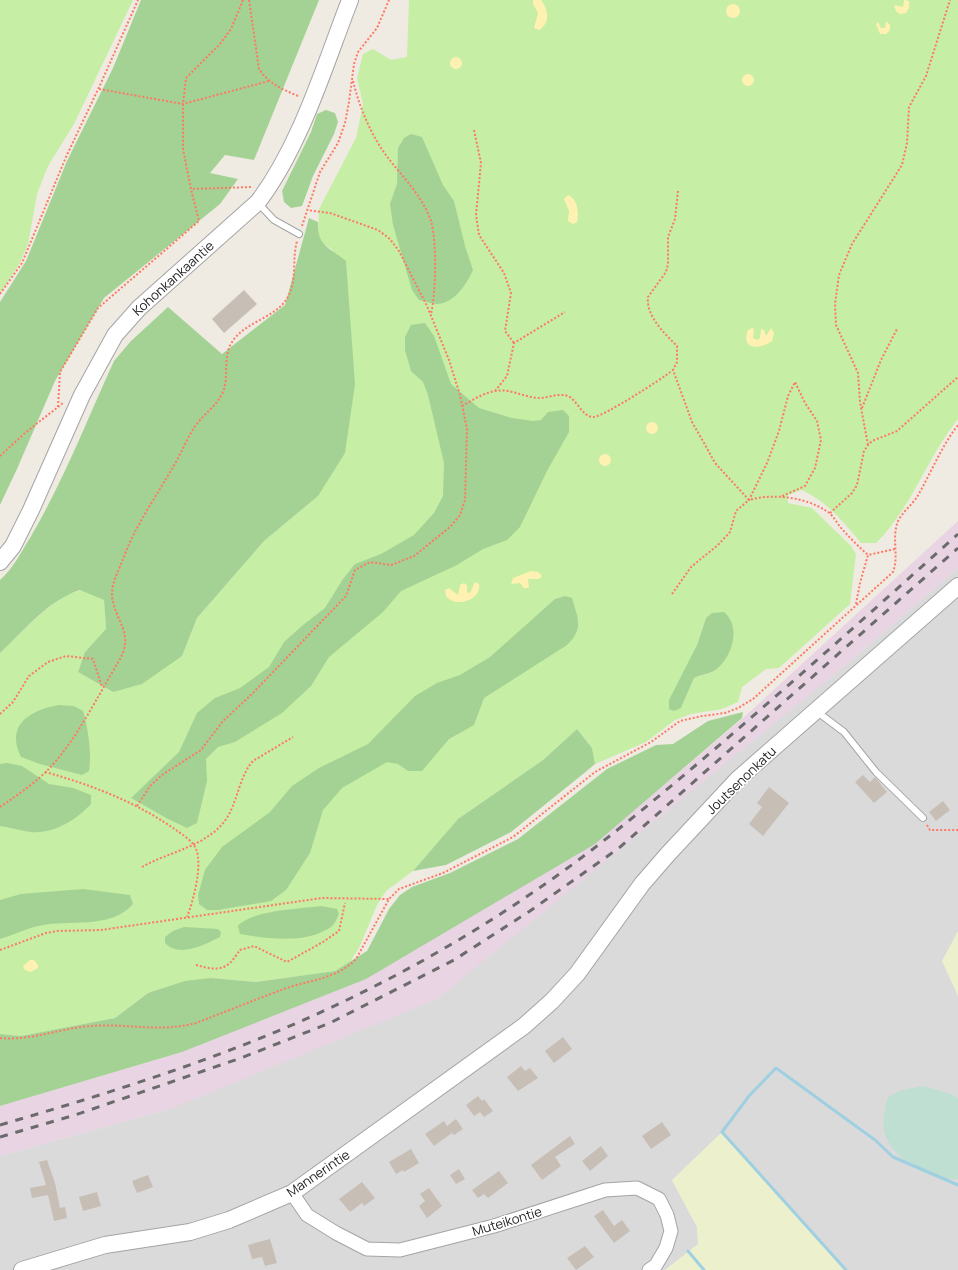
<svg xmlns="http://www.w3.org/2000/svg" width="958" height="1270" font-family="Manrope,sans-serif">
  <rect width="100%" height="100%" fill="#efebe2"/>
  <path fill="#dbdada" d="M958,568V1270H846L672,1180L697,1227L698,1244L665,1270H0V1156L173,1108L848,663Z"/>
  <path fill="#e9d4e4" d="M958,521V568L848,663L437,999L173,1108L0,1156V1106L182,1052L595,844L743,718Z"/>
  <path fill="#ecf0cc" d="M958,931V996L942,961Z
    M722,1132L792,1210L846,1270H665L698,1244L697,1227L672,1180Z"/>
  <path fill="#c6eea4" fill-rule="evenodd" d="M0,0H133L74,124L48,166L37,194L28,244L20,263L0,294Z
    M409,0H958V419C926,459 913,506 876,543H861C844,522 827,502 802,490L788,495V503L812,508L851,546L856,554L850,604L779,668L766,669L742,687L738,702L722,709L691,714L675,720L646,742L595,764L592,748L577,729L543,760L458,819L413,871L386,891L377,905L359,948L350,962L335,971L256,982L211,978L148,993L115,1018L21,1036L0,1034V653C19,636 54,595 79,591C87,589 97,597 104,600L106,630L85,652L78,672L113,692L182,656L197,618L264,541L318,496L333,250L323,244L318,234L319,209L356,138L363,104L357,78L363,54L373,49L391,60L407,57ZM706,618L712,672L694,678L681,708L697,645Z"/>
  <path fill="#a4d294" d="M141,0H319L254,160L225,155L210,173L238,179L220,204L104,298L55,381L17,469L0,505V302L26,261L67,161L113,68Z
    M326,110L335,113L338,122L334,134L313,176L302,206L291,208L284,202L282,191L311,132L317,114Z
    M411,134L422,137L443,185L454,201L465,246L473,270C467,283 455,303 438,304C432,304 425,301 419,300L412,290L393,225L390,204L397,184L398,148L404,138Z
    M309,218L318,222C317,246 329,247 346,261L355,384L345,453L318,496L264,541L197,618L182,656L142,684L113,692L78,672L85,652L106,629L104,600L80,590C48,600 24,631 0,653V580C13,569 21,552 30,538C63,482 87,420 114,361L131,341L168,307L222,354L285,305Z
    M425,323L434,336L451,384L479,408L512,418L533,421L541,420L548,412L563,410L569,416V432L547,471L520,527L507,540L483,549L457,565L401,591L383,612L329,657L311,686L282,713L235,742L218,747L206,759L207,781L197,823L187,828L168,819L131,798L179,752L197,713L215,698L240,688L269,667L284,642L303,625L325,608L343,579L355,564L381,554L414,535L434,513L443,496L444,463L428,395L423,382L411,371L405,350V337L411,325Z
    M565,596L572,598C578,619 584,628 567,645L484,698L474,725L449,739L422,771H408L398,764L387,762L342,788L323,810L310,853L286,890L271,901L218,910H207L199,904L198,895L205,870L222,847L270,812L292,786L319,768L368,744L415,696L437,683L460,675L490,657L555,599Z
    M724,612C742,627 732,659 714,671C708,674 700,675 694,678L681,708L674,711L669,709V700L697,645L706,618L712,613Z
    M59,705L74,706L83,711C88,727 92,755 89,771L82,775L40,764L21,757C5,725 30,710 59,705Z
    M743,712L742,718L595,844L366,979L182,1052L0,1106V1034L21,1036L115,1018L148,993L185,981L211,978L256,982L335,971L367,951L389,909L400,895L412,887L450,873L518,839L607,769L656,745L673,744L708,721Z
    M577,729L592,748L595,764L583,774L511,832L446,865L413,871L458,819L543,760Z
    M7,763L22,766L49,784L73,788L91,795V804C76,820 54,834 31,832C20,831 10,827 0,826V764Z
    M83,889L130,895L133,904C111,930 68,919 38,926C25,929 13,935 0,939V900L21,894Z
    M321,906L337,909L339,914C337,918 335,924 331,927C306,944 268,939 240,934L238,926C252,910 299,909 321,906Z
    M184,927L218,929L221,932L220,937C204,945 179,958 165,943V937L173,931Z"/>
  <path fill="#bedfd1" d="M923,1086L951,1094L958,1099V1179C951,1179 943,1179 936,1177C915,1170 890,1154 884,1131C882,1120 885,1107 888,1097L902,1090Z"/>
  <path fill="#fff1b1" d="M533,0H541C548,9 551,23 539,30L534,28L538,13L533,4Z
    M904,0L909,1V8L906,13L900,14L896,11L894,5L903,7Z
    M726 11a7 7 0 1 1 14 0a7 7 0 1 1-14 0Z
    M886,21L890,25V30L886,34H880L876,24L878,22L881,28H885Z
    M450 63a6 6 0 1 1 12 0a6 6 0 1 1-12 0Z
    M742 80a6 6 0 1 1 12 0a6 6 0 1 1-12 0Z
    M568,195C578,199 579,213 577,222L573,224L568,221L569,211L564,199Z
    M752,328L754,329L753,338L757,340L760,338L761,329L764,330L766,336L771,328L774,333L772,341C760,350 740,350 748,330Z
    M646 428a6 6 0 1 1 12 0a6 6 0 1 1-12 0Z
    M599 460a6 6 0 1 1 12 0a6 6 0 1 1-12 0Z
    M531,571L538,572L542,576L539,579H528L529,588H524L520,583L511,584L513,578Z
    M475,582L479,584C482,601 455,608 446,596L445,590L449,588L458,595L460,585L464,583L467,585V592L470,593Z
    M30,960H34L38,965V968L31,972L25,970L23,966Z"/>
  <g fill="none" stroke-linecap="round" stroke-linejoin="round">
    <path stroke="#9fd0e1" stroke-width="3" d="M688,1251L704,1270
      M846,1270L722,1132L749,1096L776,1068L875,1140L893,1157L958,1185"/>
  </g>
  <path fill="#c7beb5" d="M244,290L257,304L224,333L212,319Z
    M863,775L870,782L875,777L887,792L874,803L855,782Z
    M769,787L789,803L763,836L749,824L762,807L757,803Z
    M943,801L950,810L936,821L929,812Z
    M563,1037L572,1049L554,1063L545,1051Z
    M521,1066L525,1071L530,1068L538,1078L518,1091L507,1077Z
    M478,1096L482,1101L484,1099L493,1111L484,1117L480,1112L474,1116L466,1105Z
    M456,1119L463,1129L454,1135L452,1133L434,1146L425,1134L444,1121L447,1126Z
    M662,1122L671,1135L651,1149L642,1136Z
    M570,1136L575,1144L555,1157L561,1166L542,1180L531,1165Z
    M601,1146L608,1156L590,1171L582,1161Z
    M411,1149L419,1163L404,1172L403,1170L396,1174L389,1162Z
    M47,1160L55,1183L60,1208L65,1207L67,1218L54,1221L48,1195L32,1198L30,1188L46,1185L39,1162Z
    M459,1169L465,1179L456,1184L450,1175Z
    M499,1171L508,1183L488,1198L484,1194L478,1198L472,1190Z
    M148,1175L153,1187L137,1193L132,1181Z
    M362,1182L375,1198L364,1206L362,1203L350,1212L339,1199Z
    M429,1188L442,1206L427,1218L419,1206L425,1201L420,1194Z
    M97,1192L101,1206L83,1211L79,1197Z
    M603,1210L614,1226L622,1220L630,1231L614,1243L594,1216Z
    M270,1239L277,1263L265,1266L262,1257L252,1259L248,1245Z
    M585,1246L594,1257L576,1270L567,1258Z"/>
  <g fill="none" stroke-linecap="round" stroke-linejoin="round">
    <defs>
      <path id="service" d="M258,203L274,220L299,234
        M816,711L844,732L876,772L923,818"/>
      <path id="minor" d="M292,1193L307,1215L336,1233L367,1249L400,1250L494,1226L605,1190L637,1188L659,1199L667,1215L671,1231L666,1248L656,1265L649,1270"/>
      <path id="tertiary" d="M0,562L13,546L31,510L82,395L115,335L139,308L258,202C301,145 324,67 350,0
        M22,1270L105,1245L190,1232L229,1220L292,1193L524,1026L552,1001L577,974L642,884L668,854L738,779L958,586"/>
    </defs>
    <use href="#service" stroke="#a4a4a4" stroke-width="8"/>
    <use href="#minor" stroke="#a4a4a4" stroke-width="15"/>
    <use href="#tertiary" stroke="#a4a4a4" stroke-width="18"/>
    <path stroke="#ff7864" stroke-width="2" stroke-dasharray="2 2" stroke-linecap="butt" d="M243,0L231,29L220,44L186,78L183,104V149L191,189L252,187
      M249,0L259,69C269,84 282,89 298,96
      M353,81C360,109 371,135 388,158C403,177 423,197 431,221C437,242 436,292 431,314
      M99,89L183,104L269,81
      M474,130L481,163L476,215L479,235L504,273L511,293L505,331L514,343
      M678,191L675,219L668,237V264L666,272L648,297C646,316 664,333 677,346V362L673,370L692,422L704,443L715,463L749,500C774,493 806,497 828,512C834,516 837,524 842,529C850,538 859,547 868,555
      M302,226L320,172L338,143L345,123L349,102L354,64L358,52L377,28L389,0
      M0,294L22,263L66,157L101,83L138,0
      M495,391L507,376L514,343L565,312
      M462,406C476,398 491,388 508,391C519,393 529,398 541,398C550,397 559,393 568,396C577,400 583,418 594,417C604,416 662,379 673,370
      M58,407L60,372L98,308L199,221L191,189
      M862,408L881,360L897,329
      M868,445L860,402L858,373L836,325L835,304L839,275L852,244L902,165L907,143L909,107L926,76L950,0
      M0,456L25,433L63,403
      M830,513L852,493L857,485L864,451L868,445L872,441L897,431L958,377
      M672,594L691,567L718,545L730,532L736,511L749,500L767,463L779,431L788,396L795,382L805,403L817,421L821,440L815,468L805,486L780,497
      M856,604L860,583L868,555L895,549
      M0,714L13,702L29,676L48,662L66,656L93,659L102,687
      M45,772C92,785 136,802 176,830C183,835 193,841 196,849C203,865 193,902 187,917
      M137,806L150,786L162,775L201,750L223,721L251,695L346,596L355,570L370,562L391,565L414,556L450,527L460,515L465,500L467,429L460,395L449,360L427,306L399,251L390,239L378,230L330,213L307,210
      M0,807C19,794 40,780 55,762C80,733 100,692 120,659C135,632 113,619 112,594C112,582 119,570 123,559C135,526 156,497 173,467C181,454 186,440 194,428C202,415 215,408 222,394C230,378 222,357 232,342C245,321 278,318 289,295C297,278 292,259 297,241
      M927,825L930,830H958
      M142,867C170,851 210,846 228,816C238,799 240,775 253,761L293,737
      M0,950L46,933L57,931L101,930L322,898L389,899
      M196,965C207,968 220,972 230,963C234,959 237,954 240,950L254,946L287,962L323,942L339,931L345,903
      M0,1038C32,1041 60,1028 91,1026C128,1023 159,1033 196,1023C225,1012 254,1000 284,989C309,980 337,979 356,959L389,899L399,889L443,873L513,837L595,772L651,742L680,721L702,716L725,713L738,708L753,699L893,572C899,556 892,541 897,524C900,514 911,506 917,497C931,473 941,447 958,425"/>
    <use href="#service" stroke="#fff" stroke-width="6"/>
    <use href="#minor" stroke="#fff" stroke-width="13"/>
    <use href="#tertiary" stroke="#fff" stroke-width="16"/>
    <path stroke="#6b6b6b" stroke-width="3" stroke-dasharray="8 8" stroke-linecap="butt" d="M0,1125C86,1100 173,1073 256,1040C351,1002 444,953 529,895C592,853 651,803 709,754C793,682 876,608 958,534
      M0,1137L75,1115L241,1058L302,1034L330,1023L454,960L530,911L619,848L958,548"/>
  </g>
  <g text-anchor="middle" stroke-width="3.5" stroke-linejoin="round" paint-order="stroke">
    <g font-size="13" fill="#1d1d1d" stroke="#fff">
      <text transform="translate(173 278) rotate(-42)" y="5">Kohonkankaantie</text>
      <text transform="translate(741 780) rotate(-44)" y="5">Joutsenonkatu</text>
      <text transform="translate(318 1173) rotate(-34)" y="5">Mannerintie</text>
      <text transform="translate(507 1221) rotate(-17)" y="5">Muteikontie</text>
    </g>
  </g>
</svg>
